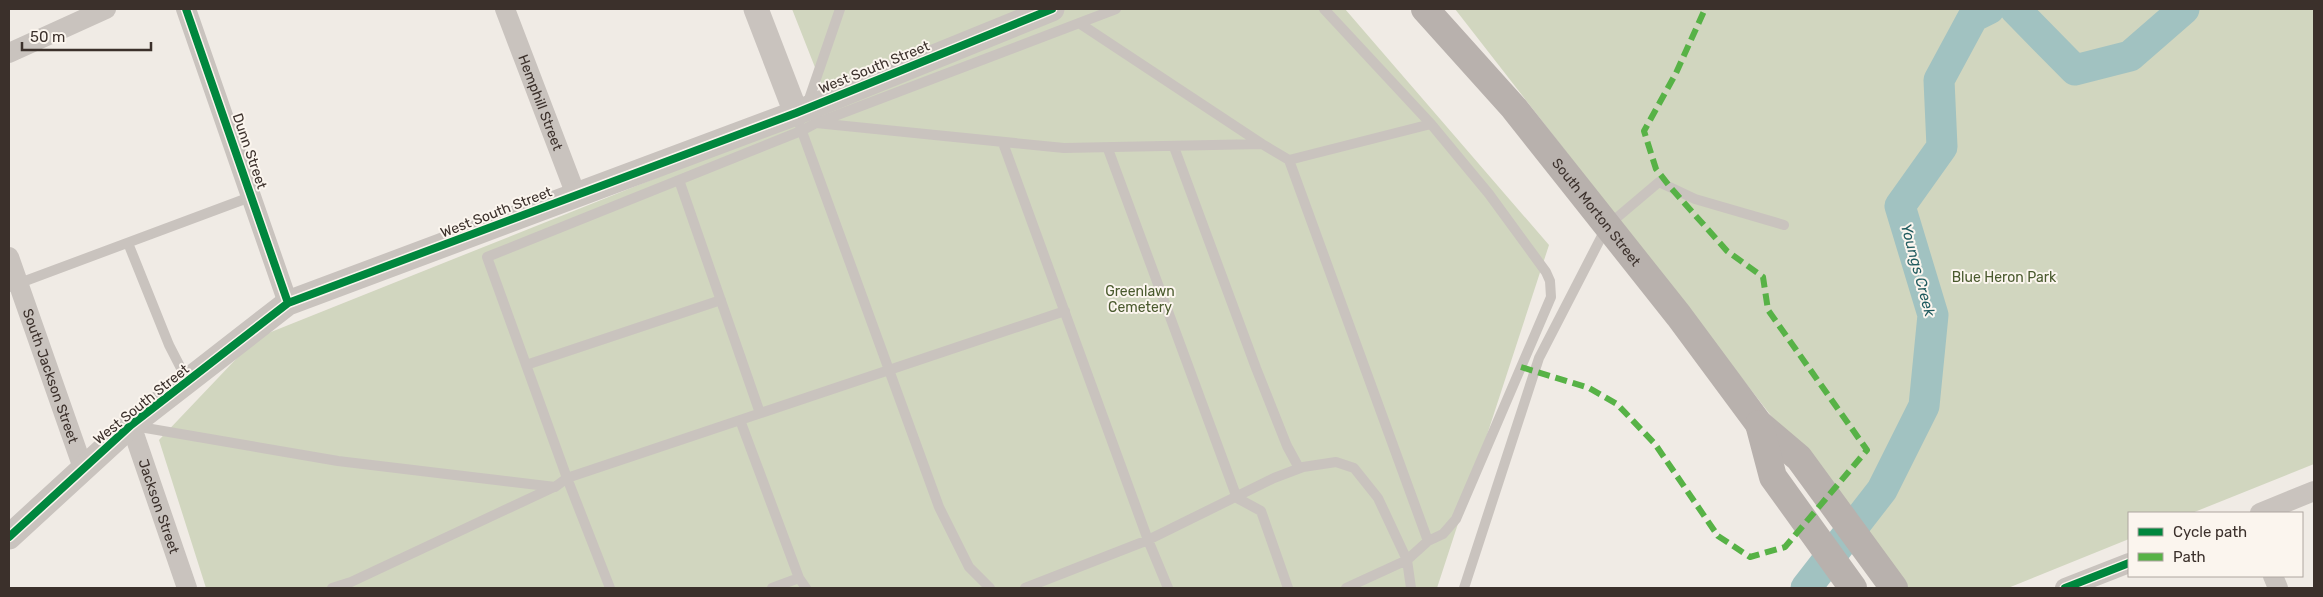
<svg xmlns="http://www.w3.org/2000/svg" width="2323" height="597" font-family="Rubik,sans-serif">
  <rect width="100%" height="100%" fill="#f0ebe5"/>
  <path fill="#d1d6bf" d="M792,9H1345L1549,245L1437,588H206L159,440L256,338L831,108Z
    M1455,9H2314V464L2192,513H2129V539L2008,588H1905Z"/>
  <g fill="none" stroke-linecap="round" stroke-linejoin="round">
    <path stroke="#a1c2c1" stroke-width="31" d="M2015,9L2075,70L2130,56L2184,9
      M1806,588L1882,490L1924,406L1933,315L1900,206L1942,147L1939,80L1973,17L1989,9"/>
    <path stroke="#c9c3be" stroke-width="10" d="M1324,9L1431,124
      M1079,23L1262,144
      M807,105L840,9
      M819,122L1116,9
      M800,126L939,507L969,567L990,588
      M1003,143L1148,540L1168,588
      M1174,147L1256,368L1287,446L1299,468
      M1108,149L1237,498L1261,511L1288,588
      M1289,160L1428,541
      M679,180L760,413
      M128,243L169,345L187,380
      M9,287L253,196
      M526,365L721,300
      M740,420L799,578
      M134,426L338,461L555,487L567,478L1065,311
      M332,588L351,582L554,487
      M610,588L567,478L487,257L801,131L816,123L1064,148L1262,144L1289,160L1431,124L1489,194L1546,272L1550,281L1551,297L1456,519L1443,534L1428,541L1407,560L1411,588
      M772,588L799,578L806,588
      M1025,588L1148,540L1274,478L1303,467L1336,462L1354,468L1378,498L1407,560L1346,588
      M1464,588L1539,358L1607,226L1659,182L1695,199L1784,225"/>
    <g stroke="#c9c3be" stroke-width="20">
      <path d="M186,9L288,303"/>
      <path id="s1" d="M505,9L576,195"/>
      <path d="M9,53L106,9"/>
      <path id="s2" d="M9,257L83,468"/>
      <path id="s3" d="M131,425L187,588"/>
      <path d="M2260,513L2314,491"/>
      <path d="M2273,576L2278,588"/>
      <path d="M2065,588L2129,563"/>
    </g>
    <path stroke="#c9c3be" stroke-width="25" d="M756,9L796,113
      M9,537L131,425L288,303L796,113L1052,9"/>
    <g stroke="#b8b1ad" stroke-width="28">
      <path id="s4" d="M1425,9L1514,108L1679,316L1759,424L1799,458L1894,588"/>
      <path d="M1759,424L1773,477L1853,588"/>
    </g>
    <path stroke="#57b246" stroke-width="6" stroke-dasharray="12 6" stroke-linecap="butt" d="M1521,367L1589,388L1617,404L1655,444L1718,536L1750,557L1785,547L1867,450L1768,310L1763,277L1727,251L1671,188L1656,169L1644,131L1676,73L1705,9"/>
    <defs>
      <path id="cycleway" d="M186,9L288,303
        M9,537L131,425L288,303L796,113L1052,9
        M2065,588L2129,563"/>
    </defs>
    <use href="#cycleway" stroke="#fbf5ee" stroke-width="11"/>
    <use href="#cycleway" stroke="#00873e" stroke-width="8"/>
  </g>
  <g text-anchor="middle" stroke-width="4" stroke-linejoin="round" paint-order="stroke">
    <g font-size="14" fill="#3b302b" stroke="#fbf5ee">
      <text transform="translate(874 67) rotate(-22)" y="5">West South Street</text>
      <text dy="5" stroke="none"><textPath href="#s1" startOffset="100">Hemphill Street</textPath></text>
      <text transform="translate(250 151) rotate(71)" y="5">Dunn Street</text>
      <text transform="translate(496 212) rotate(-21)" y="5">West South Street</text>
      <text dy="5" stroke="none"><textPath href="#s4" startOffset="266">South Morton Street</textPath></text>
      <text dy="5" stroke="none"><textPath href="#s2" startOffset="126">South Jackson Street</textPath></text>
      <text transform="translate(141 404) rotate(-39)" y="5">West South Street</text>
      <text dy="5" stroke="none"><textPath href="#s3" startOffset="86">Jackson Street</textPath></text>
    </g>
    <g font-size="14" fill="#4a5a2e" stroke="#fbf5ee">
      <text x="2004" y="282">Blue Heron Park</text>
      <text x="1140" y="296">Greenlawn<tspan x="1140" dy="16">Cemetery</tspan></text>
    </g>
    <g font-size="15" font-style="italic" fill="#1f5a5e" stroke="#fbf5ee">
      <text transform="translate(1918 270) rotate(75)" y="5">Youngs Creek</text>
    </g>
  </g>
  <rect width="2323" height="597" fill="none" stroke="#3b302b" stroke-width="20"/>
  <rect x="2128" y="512" width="175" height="65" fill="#fbf5ee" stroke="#aea6a0"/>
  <rect x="2138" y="528" width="25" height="8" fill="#00873e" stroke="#aea6a0"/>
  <text x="2173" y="537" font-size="15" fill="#3b302b">Cycle path</text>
  <rect x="2138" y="553" width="25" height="8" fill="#57b246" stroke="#aea6a0"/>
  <text x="2173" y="562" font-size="15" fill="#3b302b">Path</text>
  <path d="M22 42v8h129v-8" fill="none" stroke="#3b302b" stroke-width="2.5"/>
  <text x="30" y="42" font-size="15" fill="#3b302b" stroke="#fbf5ee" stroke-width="4" paint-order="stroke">50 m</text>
</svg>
